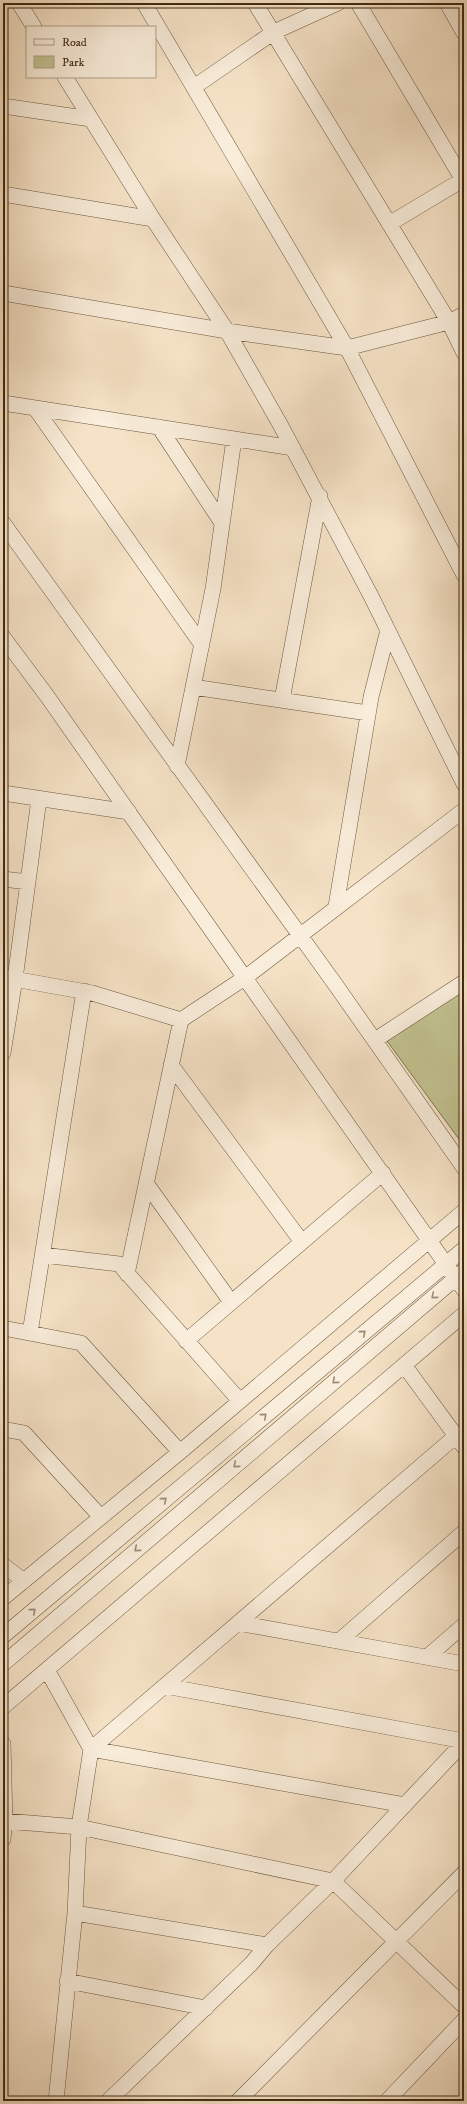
<svg xmlns="http://www.w3.org/2000/svg" width="467" height="2104" font-family="'IM FELL DW Pica',serif">
  <rect width="100%" height="100%" fill="#f6e3c7"/>
  <filter id="stains"><feTurbulence type="fractalNoise" baseFrequency=".005" numOctaves="4"/><feColorMatrix values="0 0 0 0 .2 0 0 0 0 .09 0 0 0 0 .02 0 0 0 .5 -.17"/></filter>
  <radialGradient id="worn" r=".72"><stop offset=".6" stop-color="#630" stop-opacity="0"/><stop offset="1" stop-color="#630" stop-opacity=".3"/></radialGradient>
  <path fill="#c2c291" stroke="#807651" d="M464,991V1146L387,1041Z"/>
  <g fill="none" stroke-linecap="round" stroke-linejoin="round">
    <defs>
      <path id="minor" d="M19,3L34,27
        M144,3L347,348L464,575
        M255,3L449,322L464,353
        M358,3L463,180
        M447,3L464,33
        M65,77L153,219
        M194,87L274,32L338,3
        M3,106L91,119
        M3,194L153,219L227,331L281,426L371,596L464,784
        M389,224L464,179
        M3,293L227,331L347,348L449,322L464,314
        M3,403L293,448
        M35,408L202,645
        M159,427L222,523
        M3,523L335,984L464,1168
        M3,637L47,696L464,1290
        M193,687L368,713
        M282,700L320,496
        M177,766L213,589L234,439
        M3,793L129,812
        M3,879L28,882
        M336,906L371,697L388,630
        M3,977L92,993L181,1020
        M375,1040L464,982
        M3,1053L15,979L39,799
        M171,1065L302,1242
        M146,1183L231,1302
        M43,1255L119,1264L240,1401
        M127,1274L181,1020L246,977L464,810
        M3,1328L81,1343L180,1452
        M30,1333L84,991
        M186,1341L383,1173
        M404,1365L464,1447
        M3,1429L24,1433L100,1516
        M3,1565L24,1581
        M3,1598L180,1452L464,1211
        M238,1623L464,1664
        M3,1636L464,1249
        M339,1641L464,1532
        M427,1657L464,1625
        M3,1664L464,1271
        M47,1670L91,1749L79,1827L333,1881L464,2006
        M165,1686L464,1741
        M3,1707L464,1314
        M3,1744L5,1821
        M405,1805L91,1749L456,1436
        M3,1839L5,1821L79,1827L75,1913L56,2101
        M75,1913L267,1945
        M67,1981L206,2008
        M108,2101L251,1964L267,1945L333,1881L464,1742
        M238,2101L464,1873
        M387,2101L464,2020"/>
    </defs>
    <use href="#minor" stroke="#6d583e" stroke-width="16"/>
    <use href="#minor" stroke="#f9eddb" stroke-width="15"/>
  </g>
  <defs><path id="oneway-chevron" d="M-2-3.5L2.5 0L-2 3.5" fill="none" stroke-width="1.6" stroke-linecap="round" stroke-linejoin="round"/></defs>
  <g stroke="#9c8c76">
    <use href="#oneway-chevron" transform="translate(434 1296) rotate(140)"/>
    <use href="#oneway-chevron" transform="translate(363 1333) rotate(-40)"/>
    <use href="#oneway-chevron" transform="translate(335 1381) rotate(140)"/>
    <use href="#oneway-chevron" transform="translate(264 1416) rotate(-40)"/>
    <use href="#oneway-chevron" transform="translate(236 1465) rotate(140)"/>
    <use href="#oneway-chevron" transform="translate(164 1500) rotate(-40)"/>
    <use href="#oneway-chevron" transform="translate(137 1549) rotate(140)"/>
    <use href="#oneway-chevron" transform="translate(33 1611) rotate(-40)"/>
  </g>
  <rect width="467" height="2104" fill="none" stroke="#f6e3c7" stroke-width="16"/>
  <rect x="4" y="4" width="459" height="2096" fill="none" stroke="#3f2a11" stroke-width="2"/>
  <rect x="8" y="8" width="451" height="2088" fill="none" stroke="#3f2a11"/>
  <rect x="26" y="26" width="130" height="52" fill="#f9eddb" stroke="#af9f8a"/>
  <rect x="34" y="39" width="20" height="6" fill="#f9eddb" stroke="#af9f8a"/>
  <text x="62" y="46" font-size="12" fill="#3f2a11">Road</text>
  <rect x="34" y="56" width="20" height="12" fill="#c2c291" stroke="#af9f8a"/>
  <text x="62" y="66" font-size="12" fill="#3f2a11">Park</text>
  <rect width="100%" height="100%" filter="url(#stains)"/>
  <rect width="100%" height="100%" fill="url(#worn)"/>
</svg>
